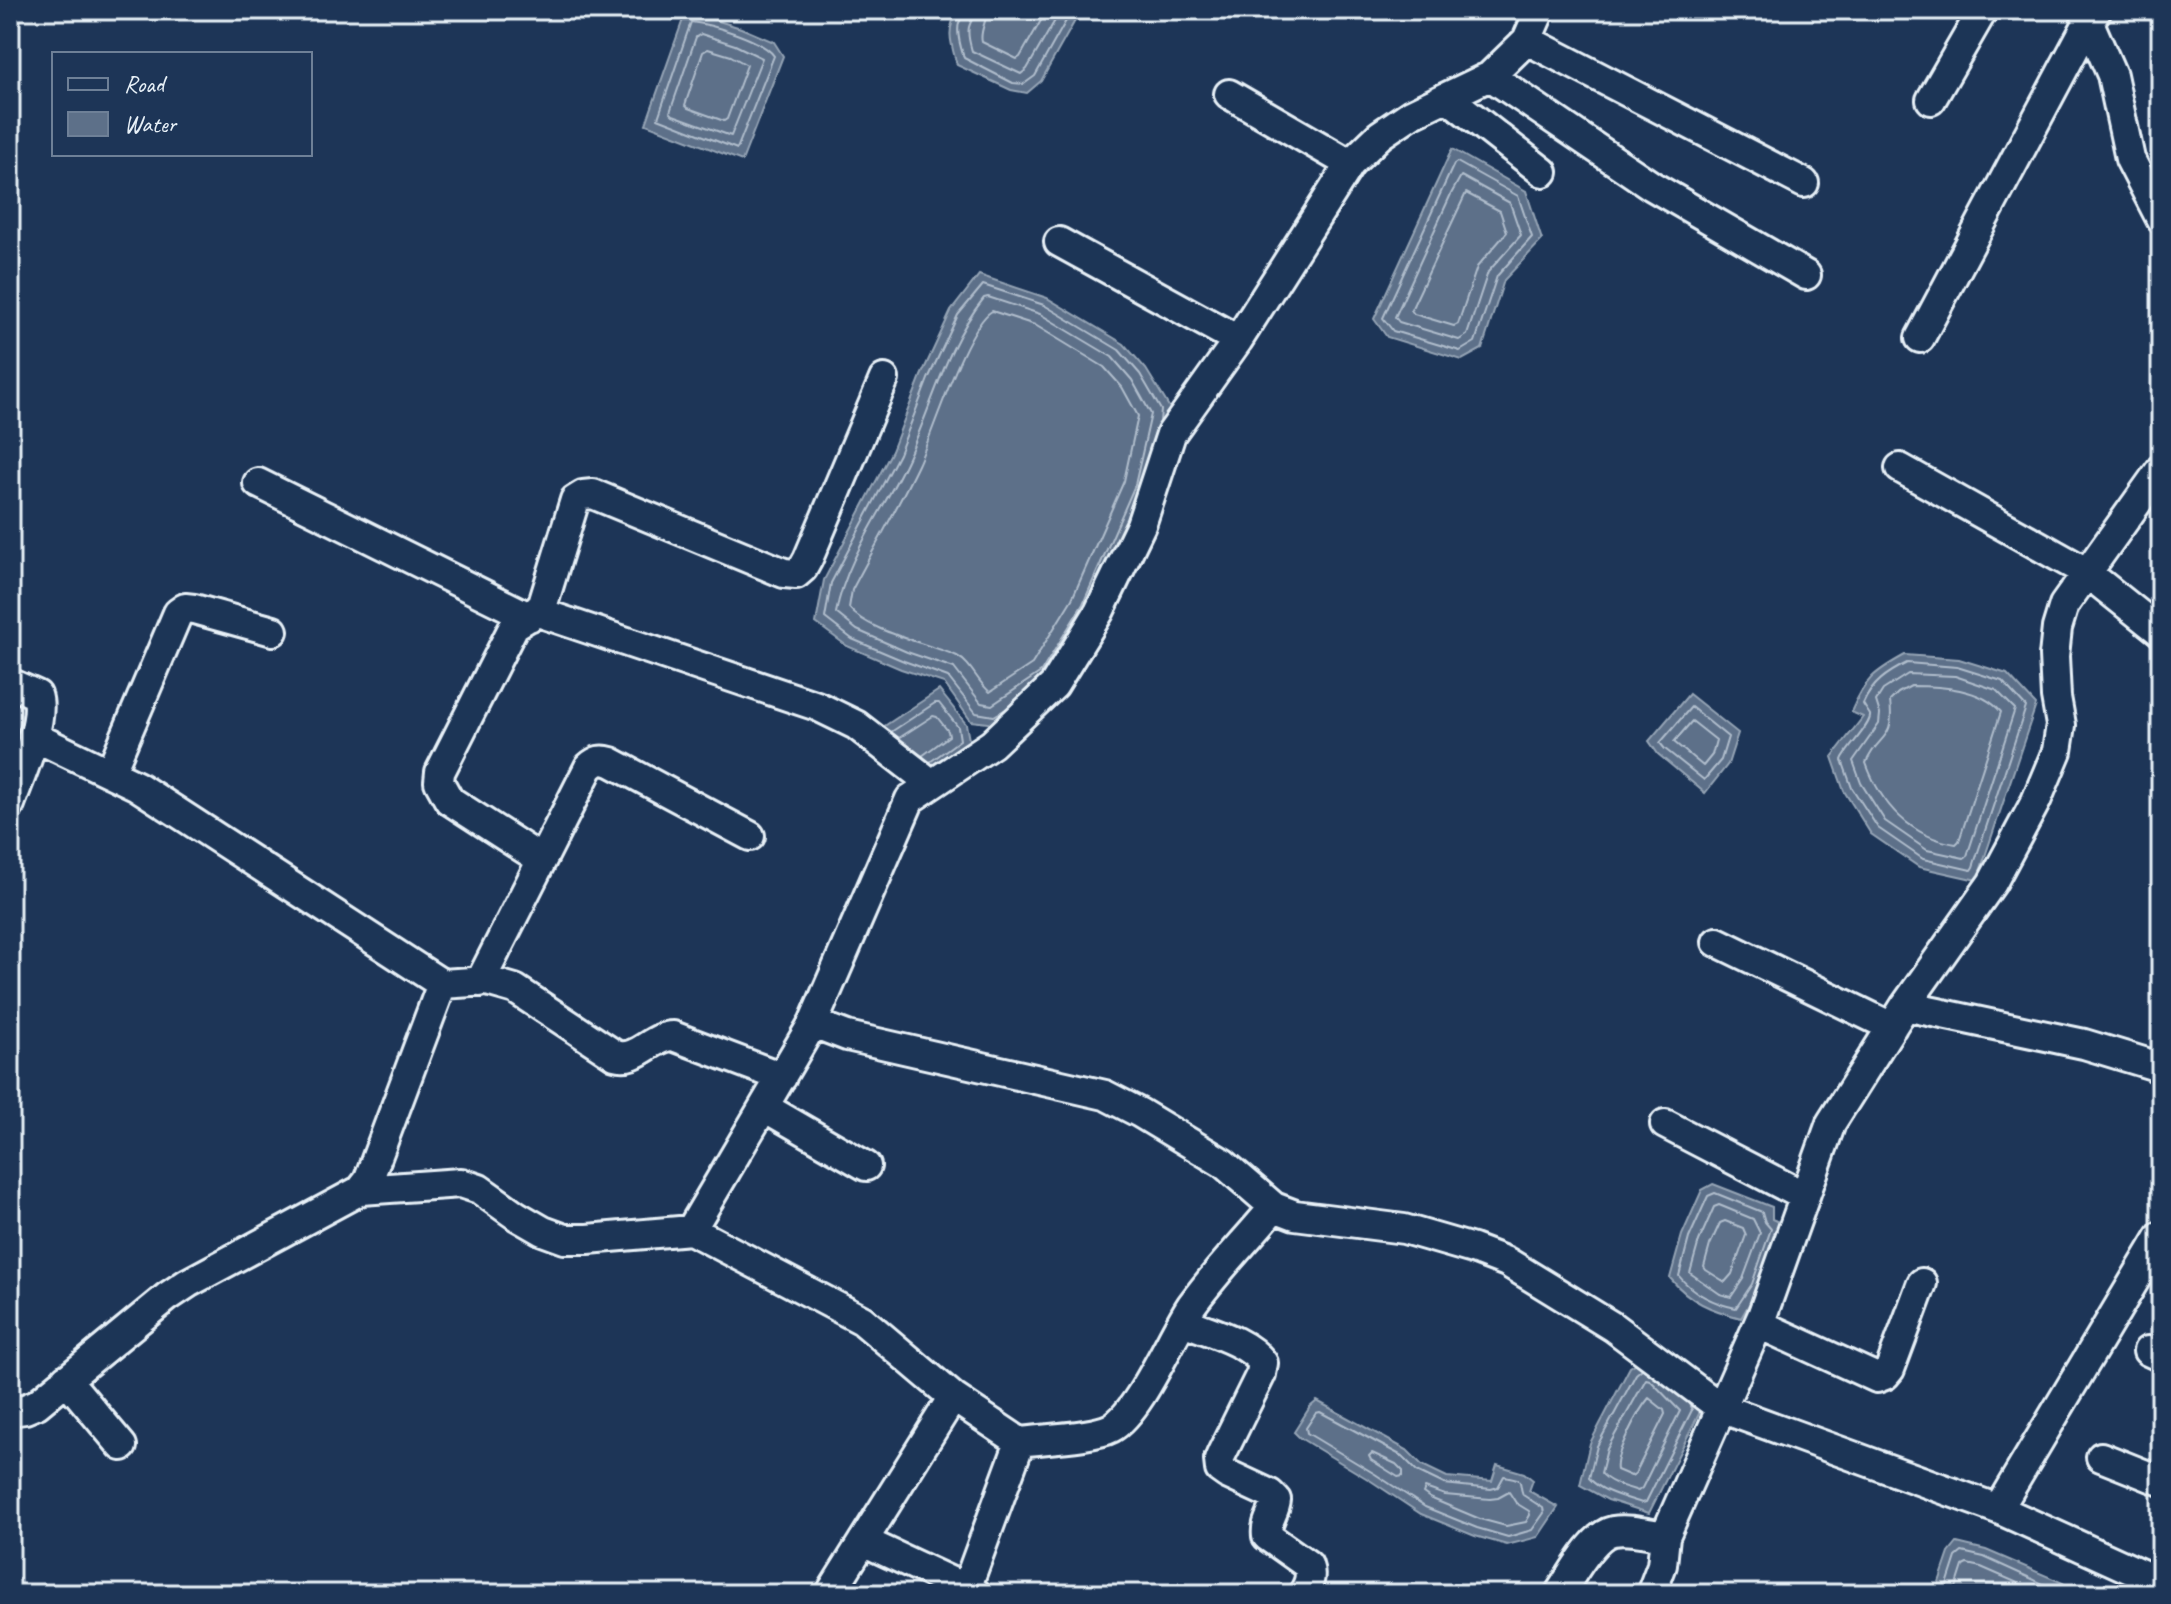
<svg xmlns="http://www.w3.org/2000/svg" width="2171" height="1604" font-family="Caveat,sans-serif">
  <rect width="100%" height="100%" fill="#1d3557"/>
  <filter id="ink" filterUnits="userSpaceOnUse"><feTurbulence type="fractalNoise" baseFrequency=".0125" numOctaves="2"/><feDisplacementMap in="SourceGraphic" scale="16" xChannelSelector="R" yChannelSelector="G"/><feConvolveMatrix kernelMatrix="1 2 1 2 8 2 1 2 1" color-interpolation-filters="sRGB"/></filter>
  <g filter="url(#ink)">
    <path fill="#5d7089" stroke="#95a4b5" stroke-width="2" d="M959,10H1081L1041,81L1027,93L1011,90L957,65C951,43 945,29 959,10Z
      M686,11L741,28L774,42L783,56L742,161L646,124Z
      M1452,149L1526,191L1542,240L1504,280L1482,349L1462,360L1387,337L1374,319Z
      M979,275L1047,298L1124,344L1146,369L1171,410L1153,491L1054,685L992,728L988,723L971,721L944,683L901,669L847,646L816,623L824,580L892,451L921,376L951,311Z
      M1905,655L1959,659L2007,674L2036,705L1977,880L1919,867L1871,834L1844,791L1832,757L1863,717L1851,712C1865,679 1874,672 1905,655Z
      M939,690L966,724L970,745L910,786L879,756L874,733Z
      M1689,694L1738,733L1728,764L1705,793L1658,754L1649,741Z
      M1713,1184L1772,1207V1219L1783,1224L1759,1287L1741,1318C1711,1310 1690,1302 1670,1278L1682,1235L1702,1190Z
      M1650,1355L1703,1406L1649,1513L1608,1500L1580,1485L1590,1443L1630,1367Z
      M1317,1401L1407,1450L1422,1465L1447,1477L1492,1481L1497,1465L1524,1473L1533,1480L1529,1491L1558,1507L1538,1537L1507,1545L1475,1536L1421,1514L1371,1481L1300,1438L1294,1432L1310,1407Z
      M1957,1543L1986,1550L2063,1583L2078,1594H1935L1949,1553Z"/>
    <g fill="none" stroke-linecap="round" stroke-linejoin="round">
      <path stroke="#b0bdcc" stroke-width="2" d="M965,10C964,15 961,18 959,23C956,33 961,48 964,58L1013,83L1024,84L1035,76L1072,10
        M975,10C974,18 971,20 969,27C967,35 970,44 972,51L1021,74L1027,69L1061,10
        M987,10C987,22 979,31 982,42L1017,59L1020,57L1047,10
        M691,22C710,24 764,40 774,56L737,149L658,118Z
        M701,34L735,45L762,58L731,136L673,115L670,112L696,37Z
        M708,49L731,56L747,65L727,119L724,121L688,108L685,105L703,52Z
        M1457,162L1518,196L1532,237L1497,276L1475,342L1460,351L1393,331L1383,318L1454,164Z
        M1461,176L1510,203L1521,235L1488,272L1467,335L1459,340L1399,322L1395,317L1451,194Z
        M1466,193L1500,211L1507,232L1477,267L1458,324L1454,326L1414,314L1411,310Z
        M988,297L1040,314L1112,357L1132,380L1151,414L1135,485L1083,604L1041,672L992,705L981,703L954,668L907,652L857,630L836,613C846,557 885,509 908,458C933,404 946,345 984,298Z
        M992,311L1035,325L1104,367L1122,387L1138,416L1124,481L1072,599L1032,664L990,692C977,682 972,664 957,656C928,643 868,632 849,608L852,590C874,548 898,507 918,465C933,433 966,326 992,311Z
        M1907,663L1957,667L2002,681L2026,707L1973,867L1971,870L1923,859L1878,828L1852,788L1842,760C1846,749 1872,724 1870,715C1869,713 1864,706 1863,704C1872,683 1887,673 1907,663Z
        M1908,674L1955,676L1996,690L2015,709L1967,856L1964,858L1927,850L1885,821L1861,783L1853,761L1879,724L1880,714L1876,701L1883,690Z
        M1911,686C1941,686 1981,688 2001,712L1959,841L1956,844C1911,837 1881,805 1866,763C1879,732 1895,743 1890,701L1898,693Z
        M1691,707L1728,737L1721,760L1704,780L1665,749L1660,743Z
        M1006,709L994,716L976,713L948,677L904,661L852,639L825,618L831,583L899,454L928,379L958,315L983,285L1044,305L1119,350L1140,374L1161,410L1160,422
        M1692,721L1716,740L1712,755L1703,766L1674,742Z
        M891,732L935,703H939L958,727L960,740L930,762
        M899,738L933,716L937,717L948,731L949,736L922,756
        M1715,1193L1762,1212L1765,1222L1771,1229L1752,1284L1736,1308C1715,1304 1692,1293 1679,1276L1689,1238L1708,1196Z
        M1719,1205L1753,1219L1760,1233L1743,1279L1731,1297L1720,1294L1690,1273L1699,1241L1714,1207Z
        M1725,1221L1743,1228L1746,1235L1732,1274L1725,1282L1706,1270L1704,1267L1710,1245L1720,1223Z
        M1642,1369L1636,1374L1597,1446L1589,1478C1601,1492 1624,1497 1642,1503L1646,1502L1692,1410L1689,1404
        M1646,1379L1650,1380L1680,1411L1642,1488L1638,1491C1625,1487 1609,1483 1601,1473L1607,1449Z
        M1649,1398L1664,1410L1665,1414L1635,1474L1631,1476L1617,1470C1614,1455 1638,1411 1649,1398Z
        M1320,1412L1402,1456L1417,1471L1444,1484L1491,1489L1498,1487L1504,1476C1527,1480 1517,1480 1523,1495L1543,1508L1544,1513L1532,1530L1508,1537L1477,1528L1425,1507L1375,1474L1307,1433L1306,1428L1316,1413Z
        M1372,1453L1396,1464L1403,1471V1476L1398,1477L1371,1460L1369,1456Z
        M1425,1488L1445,1495L1490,1499L1498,1498L1509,1492L1516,1503L1529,1511L1530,1515L1526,1522L1506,1526L1480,1519L1430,1498L1423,1493Z
        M1944,1594L1956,1557L1962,1552L1984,1557L2065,1594
        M1954,1594L1963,1566L1967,1564L1981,1567L2043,1594"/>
      <defs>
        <path id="minor" d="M2084,11L2112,75L2130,159L2161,219
          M1527,40L1804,183
          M1490,76L1652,186L1806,275
          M1229,94L1350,164
          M1447,97L1543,172
          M1931,100L1983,10
          M1059,242L1238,340
          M1920,338L2088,23L2097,10
          M1900,468L2086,572L2161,632
          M258,483L529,617
          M538,612L817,706L856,725L932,784
          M10,683L37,695C46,720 19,779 10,804
          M33,736L137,786L442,984L487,981L515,989L615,1055C638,1062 651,1036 673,1036L782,1077
          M110,773L178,613L185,608L194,609L273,631
          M542,860L449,800L439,782L440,772L514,626C524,618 535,616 543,604L575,500L583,495L593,494L784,573L796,574L803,568L808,559L884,379
          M1717,942L1892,1027
          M480,982L589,767C597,760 601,759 611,762L750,836
          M1905,1006L2084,1044L2153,1065L2161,1070
          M813,1023L847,1036L1105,1095L1140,1113L1223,1163L1274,1207L1295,1215L1404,1229L1473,1249L1507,1262L1613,1327L1721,1408L1998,1509L2161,1583
          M764,1107L866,1166
          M1665,1124L1804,1196
          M361,1190L461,1183L479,1189L517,1216L543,1231L565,1239H588L691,1230L862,1320L953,1397L1020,1442C1042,1439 1094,1437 1111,1428C1140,1412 1171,1336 1191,1306C1216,1271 1247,1240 1274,1207
          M691,1230L813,1023L910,799L992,744L1054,685L1099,612L1141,525L1171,434L1238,340L1350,164L1380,135L1411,114L1490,76L1527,40L1540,10
          M1183,1321C1207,1331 1248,1341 1263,1363L1261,1374L1222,1453L1219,1460L1220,1469L1227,1474L1270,1494L1276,1500C1275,1513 1265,1521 1267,1536L1308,1565C1312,1576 1309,1584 1303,1594
          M1759,1324L1877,1378L1885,1375L1890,1369L1922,1283
          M2148,1351L2161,1357
          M66,1379L122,1446
          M10,1411L25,1409L37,1404L167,1297L188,1283L361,1190L368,1181L442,984
          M2101,1457L2161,1481
          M1998,1509L2161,1236
          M863,1541L977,1594
          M830,1594L953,1397
          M963,1594L966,1589L1020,1442
          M1559,1594C1571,1577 1592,1535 1613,1531C1629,1528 1649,1534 1665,1536
          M1651,1594L1662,1565L1665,1536L1762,1316L1831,1123L1905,1006L1992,883L2036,801L2057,751L2061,725L2056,697L2054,656L2057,628L2064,605L2161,469"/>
      </defs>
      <use href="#minor" stroke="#e8f1f8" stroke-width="34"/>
      <use href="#minor" stroke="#1d3557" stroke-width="28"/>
    </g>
  </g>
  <rect width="2171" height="1604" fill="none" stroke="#1d3557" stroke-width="40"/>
  <rect x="20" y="20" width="2131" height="1564" fill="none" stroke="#e8f1f8" stroke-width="3" filter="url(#ink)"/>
  <rect x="52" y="52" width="260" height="104" fill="#1d3557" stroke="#6e8097" stroke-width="2"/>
  <rect x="68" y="78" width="40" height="12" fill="#1d3557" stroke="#6e8097" stroke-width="2"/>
  <text x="124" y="92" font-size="24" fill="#e8f1f8">Road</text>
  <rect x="68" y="112" width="40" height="24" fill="#5d7089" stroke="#6e8097" stroke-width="2"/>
  <text x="124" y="132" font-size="24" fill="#e8f1f8">Water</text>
</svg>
